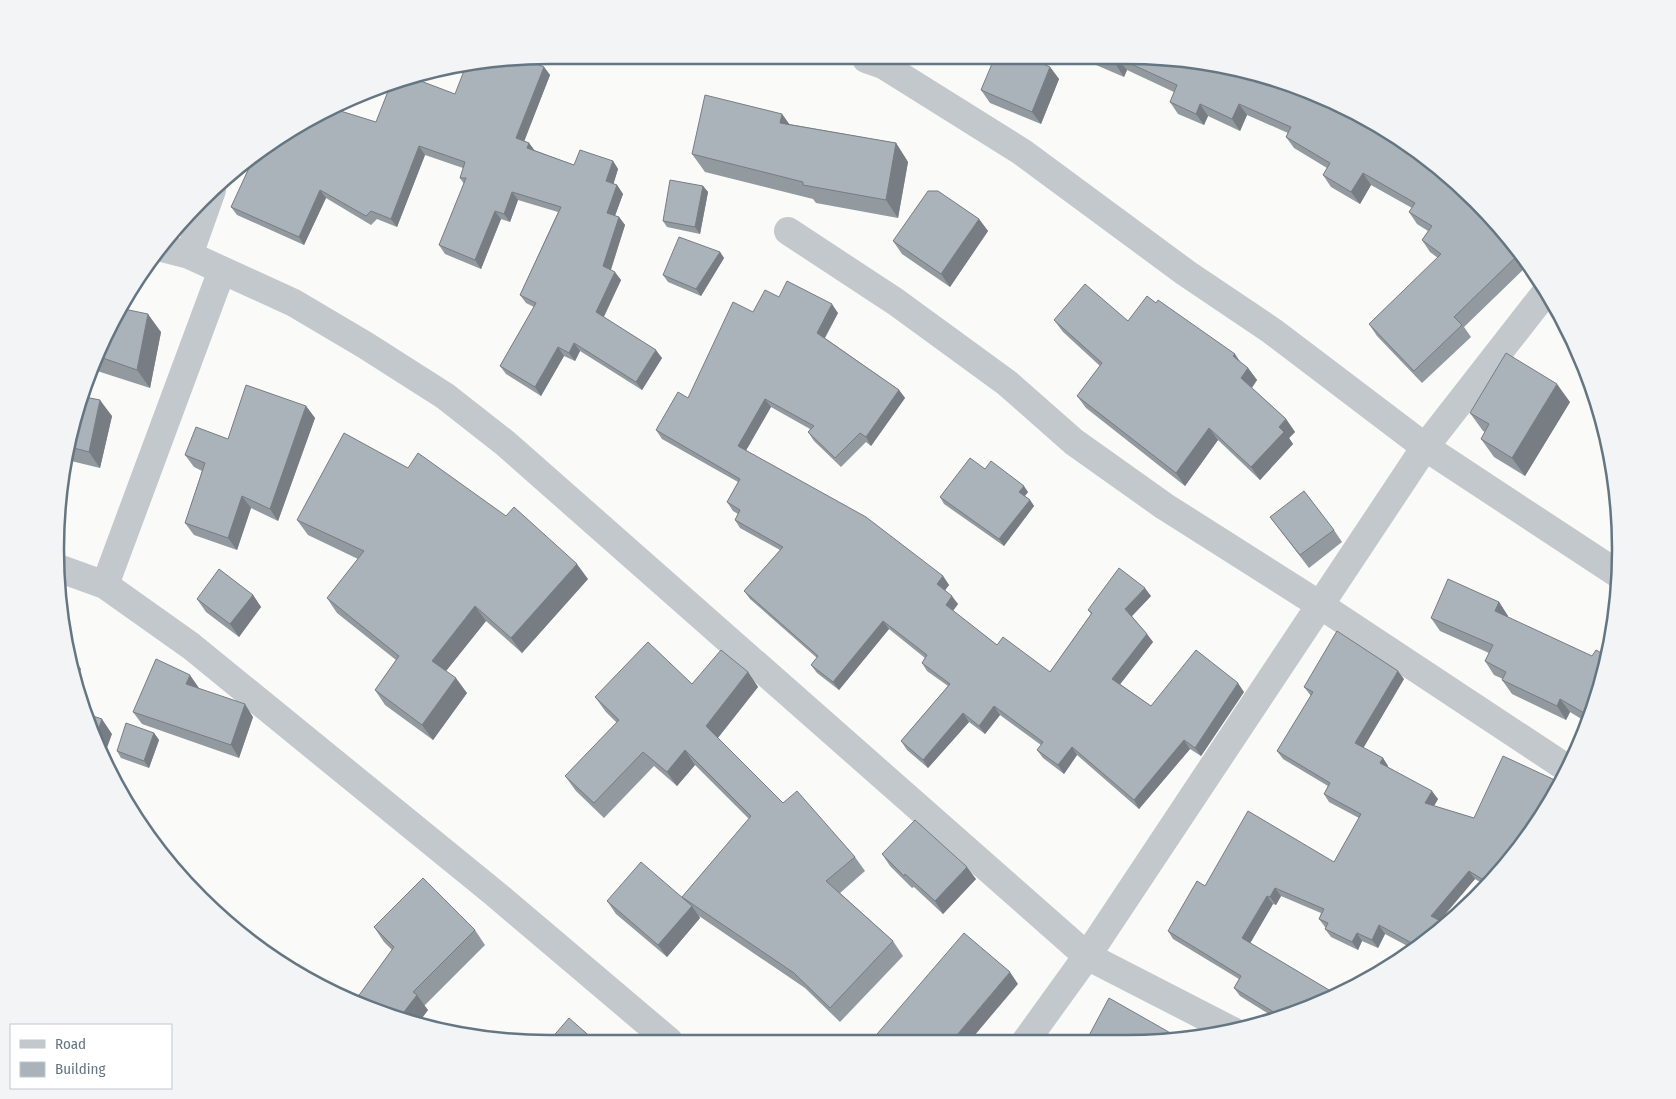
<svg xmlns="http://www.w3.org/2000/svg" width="1676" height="1099" font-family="'Fira Sans Condensed',sans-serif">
  <rect width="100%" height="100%" fill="#fafaf8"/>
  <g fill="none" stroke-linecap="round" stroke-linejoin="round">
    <path stroke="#c3c8cc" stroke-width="28" d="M866,59L883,65L1022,152L1186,273L1272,331L1425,447L1618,574
      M788,231L896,302L1007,383L1074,442L1164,506L1320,605L1568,769
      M158,247L189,255L294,303L365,345L445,396L505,443L1087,956L1233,1031
      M189,255L212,190
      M58,568L105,585L191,646L493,892L669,1041
      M105,585L222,270
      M1025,1042L1087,956L1425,447L1546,292"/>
  </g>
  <path fill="#929a9f" d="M1092,59H1191L1519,248L1529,264L1464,327L1471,337L1422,383L1377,336L1369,324L1438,258L1430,252L1422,240L1428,231L1417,224L1409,212L1412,208L1371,185L1360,204L1331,187L1323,175L1327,168L1294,148L1286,137L1288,133L1247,115L1240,131L1208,116L1204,125L1178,114L1170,102L1174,92L1127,70L1124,77L1096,65Z
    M544,67L550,75L524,141L529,143L534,150L574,165L613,161L618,169L613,184L617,185L623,194L615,216L619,217L625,225L611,270L621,280L604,317L662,358L642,390L580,351L575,361L564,356L541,396L506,374L500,366L534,307L526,303L520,295L558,212L518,200L510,222L501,219L481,269L445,254L439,245L464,184L460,178L463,168L425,155L397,227L377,219L371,225L326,198L304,245L237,215L231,207L266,152L376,122L455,94Z
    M1050,67L1059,79L1041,124L990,103L981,90Z
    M782,114L789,124L896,143L908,162L898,218L816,203L813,199L705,172L692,154Z
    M703,186L708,192L700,234L667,227L663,221Z
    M979,219L988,231L950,287L902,254L893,241Z
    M720,252L724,258L701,296L668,282L663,275Z
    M779,297L838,313L825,338L899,390L905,398L871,446L866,442L841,467L814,441L808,432L810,429L771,407L746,450L943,576L949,585L945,590L958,604L953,611L997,645L1050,672L1091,614L1088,610L1151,596L1132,616L1153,642L1120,684L1151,706L1244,692L1201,756L1190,749L1139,809L1077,755L1064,774L1043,758L1037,750L1041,745L1000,715L985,734L969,722L928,768L907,750L901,741L948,686L927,671L922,663L925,658L889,629L839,690L817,673L811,665L817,658L750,599L744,591L780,550L740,528L735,520L738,514L733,511L727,502L738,482L662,439L656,430L688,398L753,312Z
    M119,308L161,332L150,388L91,369Z
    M1557,309L1570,331L1562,324L1554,313Z
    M1054,320L1128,321L1240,362L1248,368L1257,380L1252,388L1286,419L1295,432L1289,438L1293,444L1260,480L1218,440L1185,486L1086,408L1077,396L1100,366L1063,332Z
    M80,396L112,416L100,468L67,460Z
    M1570,402L1525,476L1494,457L1481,439L1485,432L1483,431L1470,413Z
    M306,406L315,418L278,521L251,508L237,550L194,535L185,523L202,471L194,467L185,455L228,439Z
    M985,469L1028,492L1025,496L1030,500L1034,506L1004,546L944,504L940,497Z
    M1270,517L1334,530L1342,542L1309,568Z
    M297,520L588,579L522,653L486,621L446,671L467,693L433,740L385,705L375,690L396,660L337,613L327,598L358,559L308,535Z
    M253,595L261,607L239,637L206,612L197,599Z
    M1499,602L1508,616V617L1595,708L1588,723L1570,712L1566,720L1512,694L1502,680L1503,679L1494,675L1485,661L1489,653L1440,631L1431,618Z
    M748,672L758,687L718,738L783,803L855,857L865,871L840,893L893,941L903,956L840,1022L805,988L699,916L700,918L667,957L616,914L607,901L684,899L682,897L749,819L695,765L677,786L654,766L604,818L576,791L565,776L617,723L606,712L595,697L692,684Z
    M1404,679L1363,748L1383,758L1388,766V767L1438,799L1434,806L1474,818L1557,781L1560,785L1555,796L1498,875L1487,886L1475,879L1439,921L1428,942L1415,950L1385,934L1378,948L1362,941L1358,950L1331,937L1325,929L1326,928L1325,927L1319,919L1321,913L1281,896L1276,905L1273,904L1250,943L1329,990L1334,997L1277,1019L1240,996L1234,988L1239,979L1173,939L1168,931L1205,886L1334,862L1359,818L1329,802L1324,794L1328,786L1283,759L1277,751L1311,696L1304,687Z
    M199,688L253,717L239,758L142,724L133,712Z
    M154,733L159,740L149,768L121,758L117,751Z
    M882,854L976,879L943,914L914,887L912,888L890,866Z
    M374,927L475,930L485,945L424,1006L428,1010L419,1022L362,1007L357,998L392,950L384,942Z"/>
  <path fill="#777d82" d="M1118,59L1127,70L1124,77L1116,65Z
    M544,67L550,75L522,147L516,138Z
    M1050,67L1059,79L1041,124L1032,112Z
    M1200,104L1208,116L1204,125L1196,114Z
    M1239,104L1247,115L1240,131L1232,119Z
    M782,114L795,132L780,123Z
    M529,143L535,151L527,148Z
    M896,143L908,162L898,218L886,200Z
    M419,146L425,155L397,227L391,219Z
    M613,161L618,169L612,189L606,181Z
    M1363,173L1371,185L1360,204L1351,192Z
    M617,185L623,194L613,221L607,213Z
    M703,186L708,192L700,234L695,227Z
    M320,190L326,198L304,245L299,237Z
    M512,192L518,200L510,222L504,214Z
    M495,211L501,219L481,269L475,260Z
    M619,217L625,225L609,275L603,266Z
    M979,219L988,231L950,287L941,274Z
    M720,252L724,258L701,296L696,289Z
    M615,272L621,280L602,320L596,312Z
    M832,304L838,313L823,341L817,333Z
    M148,314L161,332L150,388L137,370Z
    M574,343L580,351L575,361L569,353Z
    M558,347L564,356L541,396L535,387Z
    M656,350L662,358L642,390L636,382Z
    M1235,354L1243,366L1233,356Z
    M1248,368L1257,380L1250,390L1241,378Z
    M1557,384L1570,402L1525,476L1512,458Z
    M899,390L905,398L871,446L866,437Z
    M765,399L771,407L744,454L738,446Z
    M100,400L112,416L100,468L89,452Z
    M306,406L315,418L278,521L270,509Z
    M1286,419L1295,432L1289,438L1293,444L1260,480L1251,467L1279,427Z
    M1209,428L1218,440L1185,486L1176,473Z
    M1024,486L1028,492L1023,498L1019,492Z
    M242,496L251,508L237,550L228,538Z
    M1030,500L1034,506L1004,546L999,539Z
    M577,564L588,579L522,653L511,638Z
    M943,576L949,585L943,593L937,584Z
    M1145,588L1151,596L1131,617L1125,609Z
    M253,595L261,607L239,637L230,624Z
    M952,596L958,604L951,613L946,605Z
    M1499,602L1508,616L1505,624L1495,611Z
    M475,606L486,621L442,676L432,661Z
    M883,621L889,629L839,690L833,682Z
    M1147,634L1153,642L1118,687L1112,679Z
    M71,655L81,669L74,685L72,677L68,660Z
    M1398,671L1404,679L1361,752L1355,743Z
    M748,672L758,687L716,740L706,726Z
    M190,675L199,688L195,697L186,684Z
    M456,678L467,693L433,740L422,725Z
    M1238,683L1244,692L1201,756L1195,748Z
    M1560,699L1570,712L1566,720L1557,706Z
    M245,704L253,717L239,758L231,745Z
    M994,706L1000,715L985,734L979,726Z
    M963,713L969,722L928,768L923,760Z
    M102,719L112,734L103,759L94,741Z
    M154,733L159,740L149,768L144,761Z
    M1184,740L1190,749L1139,809L1134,800Z
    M1072,747L1077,755L1064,774L1058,765Z
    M685,750L695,765L677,786L667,772Z
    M1383,758L1388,766L1386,771L1380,763Z
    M1557,781L1560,785L1555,796L1537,821Z
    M1432,791L1438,799L1431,811L1425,803Z
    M967,867L976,879L943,914L935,901Z
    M1469,871L1475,879L1437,924L1431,916Z
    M1275,888L1281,896L1276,905L1270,897Z
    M1267,896L1273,904L1248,947L1242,938Z
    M692,906L700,918L667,957L658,945Z
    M1379,925L1385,934L1378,948L1372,940Z
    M1357,933L1362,941L1358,950L1352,942Z
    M1010,972L1018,984L969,1042H951Z
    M1329,990L1334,997L1322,1002Z
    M417,995L428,1010L419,1022L400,1017Z
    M1174,1035L1178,1040L1171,1041Z"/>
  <path fill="#aab3b9" stroke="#777d82" d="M485,59H525L544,67L516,138L529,143L527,148L574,165L580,150L613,161L606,181L617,185L607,213L619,217L603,266L615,272L596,312L656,350L636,382L574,343L569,353L558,347L535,387L500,366L536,303L520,295L561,207L512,192L504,214L495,211L475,260L439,245L466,178H460L465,162L419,146L391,219L371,211L366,216L320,190L299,237L231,207L255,155L261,150L266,152L268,144L275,138L334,109L376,122L392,81L410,77L455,94L467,63Z
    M994,59H1032L1050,67L1032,112L981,90Z
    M1102,59H1118L1116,65Z
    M1120,59H1191L1285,81L1345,106L1452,178L1519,248L1521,252L1454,317L1462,325L1414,371L1369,324L1441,254L1422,240L1432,226L1409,212L1415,203L1363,173L1351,192L1323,175L1330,163L1286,137L1291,127L1239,104L1232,119L1200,104L1196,114L1170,102L1177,85Z
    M705,95L782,114L780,123L896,143L886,200L803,185V182L692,154Z
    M670,180L703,186L695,227L663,221Z
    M928,191H938L979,219L941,274L893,241Z
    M679,237L720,252L696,289L663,275Z
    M787,281L832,304L817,333L899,390L866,437L860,433L835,458L808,432L814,426L765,399L738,446L866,517L943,576L937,584L952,596L946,605L997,645L1003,637L1050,672L1092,613L1088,610L1119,568L1145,588L1125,609L1147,634L1112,679L1151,706L1196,650L1238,683L1195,748L1184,740L1134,800L1072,747L1058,765L1037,750L1043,742L994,706L979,726L963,713L923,760L901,741L950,684L922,663L927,655L883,621L833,682L811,665L818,656L744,591L783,547L735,520L740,510L727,502L740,479L656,430L678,392L688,398L733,302L753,312L765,290L779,297Z
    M1085,284L1128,321L1147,296L1156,303L1158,300L1235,354L1233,356L1248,368L1241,378L1286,419L1279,427L1284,432L1251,467L1209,428L1176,473L1077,396L1102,363L1054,320Z
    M119,308L148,314L137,370L97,356Z
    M1557,309L1564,321L1554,313Z
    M1506,353L1557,384L1512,458L1481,439L1489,424L1470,413Z
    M246,385L306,406L270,509L242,496L228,538L185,523L205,463L185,455L196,427L228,439Z
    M80,396L100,400L89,452L70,447Z
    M344,433L408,468L418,453L506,516L514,507L577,564L511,638L475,606L432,661L456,678L422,725L375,690L399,656L327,598L364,551L297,520Z
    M970,458L985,469L991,461L1024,486L1019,492L1030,500L999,539L940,497Z
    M1304,491L1334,530L1300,555L1270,517Z
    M219,569L253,595L230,624L197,599Z
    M1448,579L1499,602L1495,611L1592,656L1596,650L1607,656L1595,708L1591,717L1560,699L1557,706L1502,680L1506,672L1485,661L1493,645L1431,618Z
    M1337,631L1398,671L1355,743L1383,758L1380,763L1432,791L1425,803L1474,818L1503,756L1557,781L1537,821L1498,875L1490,884L1469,871L1431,916L1446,924L1428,942L1419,947L1379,925L1372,940L1357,933L1352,942L1325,929L1328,923L1319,919L1324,909L1275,888L1270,897L1267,896L1242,938L1329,990L1322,1002L1282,1017L1234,988L1241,976L1168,931L1197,881L1205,886L1248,811L1334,862L1361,814L1324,794L1330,783L1277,751L1313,692L1304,687Z
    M648,642L692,684L721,650L748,672L706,726L783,803L797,791L855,857L826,881L893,941L830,1008L794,973L682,897L751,816L685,750L667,772L643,752L594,803L565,776L619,720L595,697Z
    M67,653L71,655L68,660Z
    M156,659L190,675L186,684L245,704L231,745L133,712Z
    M84,713L102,719L94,741L93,739Z
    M126,723L154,733L144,761L117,751Z
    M915,820L967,867L935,901L905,874L904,876L882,854Z
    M641,862L692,906L658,945L607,901Z
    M423,878L475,930L413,992L417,995L400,1017L364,1007L366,1005L357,998L394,947L374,927Z
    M964,933L1010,972L951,1042L871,1041Z
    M1109,998L1174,1035L1171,1041L1159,1043H1085Z
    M569,1018L594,1040H550Z"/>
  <path d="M0 0H1676V1099H0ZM549 64H1127A485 485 0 0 1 1612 549V550A485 485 0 0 1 1127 1035H549A485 485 0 0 1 64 550V549A485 485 0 0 1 549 64Z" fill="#f3f4f5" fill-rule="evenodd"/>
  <path fill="none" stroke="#657683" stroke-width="2.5" d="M549 64H1127A485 485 0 0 1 1612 549V550A485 485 0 0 1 1127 1035H549A485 485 0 0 1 64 550V549A485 485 0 0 1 549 64Z"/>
  <rect x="10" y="1024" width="162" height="65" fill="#ffffff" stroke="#c1c8cd"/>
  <rect x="20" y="1040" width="25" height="8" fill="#c3c8cc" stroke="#c1c8cd"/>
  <text x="55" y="1049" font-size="15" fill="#657683">Road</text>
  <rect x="20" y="1062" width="25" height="15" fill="#aab3b9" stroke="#c1c8cd"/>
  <text x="55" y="1074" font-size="15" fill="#657683">Building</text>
</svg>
